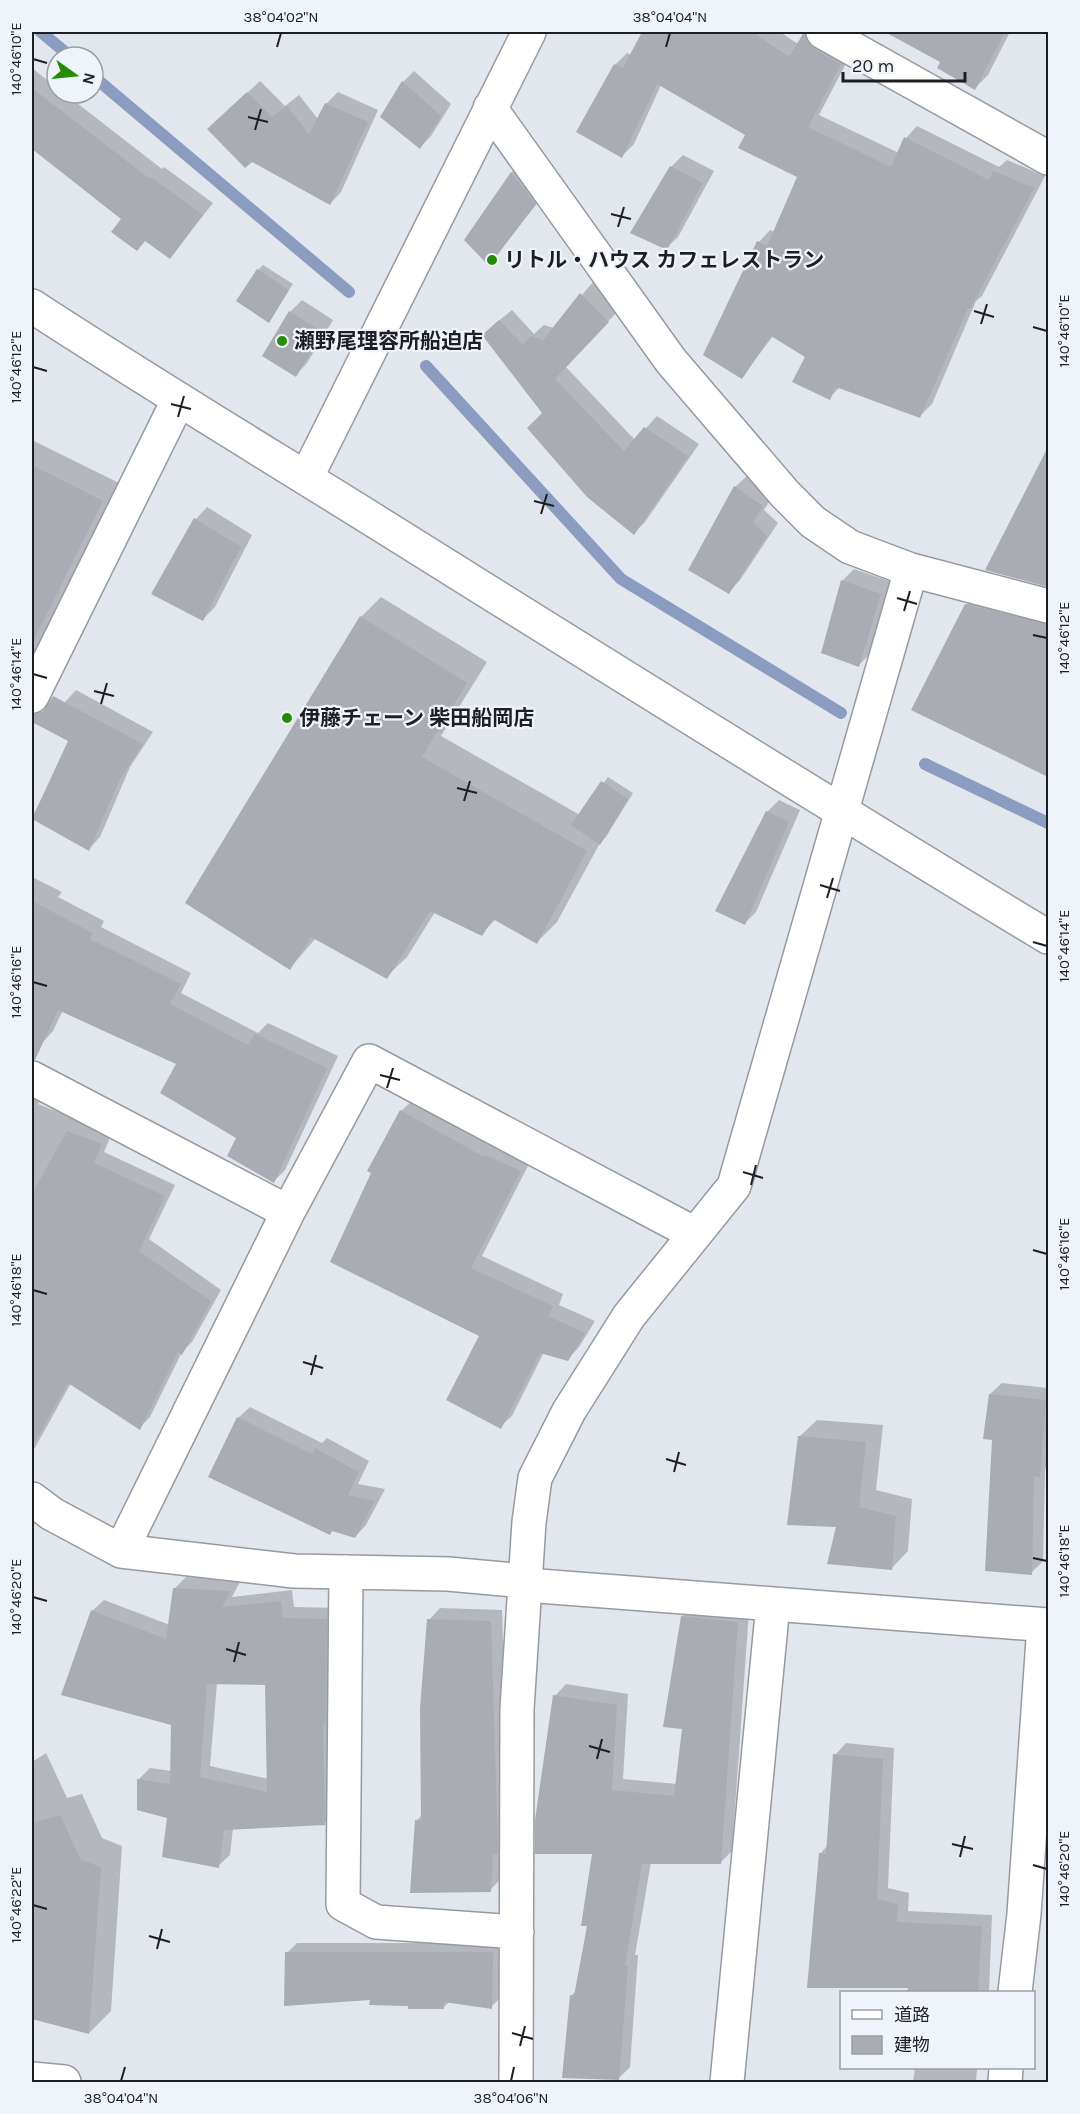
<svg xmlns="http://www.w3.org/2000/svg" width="1080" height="2114" font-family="Karla,'Noto Sans JP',sans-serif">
  <rect width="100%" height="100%" fill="#e2e6ed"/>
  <path fill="#0003" fill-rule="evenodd" d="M643,32H780L798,44L805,32H821L852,52L819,115L899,153L906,138L917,126L999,167L1007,160L1045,176L982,296L976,301L932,404L920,416L840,387L829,398L807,357L773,336L742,377L705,354L759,242L770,230L774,232L799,177L747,134L661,85L634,144L622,156L578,132L616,64L627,53L631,55Z
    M888,32H1010L988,75L975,88L942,61Z
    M32,68L57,88V93H64L162,169L164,167L213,203L170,257L32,147Z
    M414,71L451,104L431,136L420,147L403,82Z
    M260,81L285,106L299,95L318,119L326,104L338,92L378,110L341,192L330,204L221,118Z
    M683,155L714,171L678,237L666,248L671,167Z
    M524,161L547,191L489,264L466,240L512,172Z
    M263,265L293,284L269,321L258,270Z
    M593,282L620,309L565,366L635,440L657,416L699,444L645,522L634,533L544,413L496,323L512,310L534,334L544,325L554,328Z
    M302,300L333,320L307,363L296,375L290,312Z
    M32,440L119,483L32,659Z
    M1048,450V571L1037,582L987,569Z
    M747,476L774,494L764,510L778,523L740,580L729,592L735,487Z
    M207,507L252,535L215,607L203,619L153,593L196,519Z
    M854,569L892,582L871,653L859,665L842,581Z
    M978,593L1048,611V775L913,709L966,605Z
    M381,597L487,662L441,736L580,815L608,777L633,793L606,837L600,843L557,922L537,942L496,919L481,934L435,912L407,957L386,977L316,938L290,968L361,617Z
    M76,690L153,732L130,767L100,837L89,849L32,818L70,740L50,730L65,702Z
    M779,800L800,810L756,912L745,923L767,812Z
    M32,877L62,892L58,897L104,921L101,927L191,973L181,993L258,1033L268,1023L338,1056L285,1170L274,1181L178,1063L63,1010L53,1031L42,1043L32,1039Z
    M32,1096L40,1100L38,1104L112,1133L104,1152L175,1185L149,1239L221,1290L192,1342L182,1352L150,1417L139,1428L71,1383L32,1453Z
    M413,1100L531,1160L482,1256L563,1294L559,1305L595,1321L579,1347L568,1359L544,1352L512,1416L500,1427L481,1336L401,1111Z
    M1002,1383L1048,1388V1466L1045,1469L1043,1561L1031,1573L993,1439L990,1394Z
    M250,1407L322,1443L327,1438L369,1461L358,1484L385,1489L366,1525L355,1537L238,1418Z
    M817,1420L883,1425L876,1490L912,1499L908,1551L891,1569L838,1525L799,1437Z
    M186,1577L241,1580L232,1597L292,1590L294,1607L338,1608L336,1812L324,1824L233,1828L230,1855L218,1866L169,1816L138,1780L150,1768L172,1771V1724L92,1611L104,1600L170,1625L175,1588ZM217,1683H267L269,1779L210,1766Z
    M694,1605L749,1611L732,1851L721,1862H651L635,1955H638L630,2067L619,2078L571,1996L576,1991L588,1924L594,1853L555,1696L566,1684L628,1694L623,1779L677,1784L683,1728V1616Z
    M440,1608L502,1610L509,1833L502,1878L490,1890L416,1821L423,1814L429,1620Z
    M846,1743L894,1748L888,1888L909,1893L908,1911L992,1915L989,1992H909V1986L820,1854L828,1845L835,1755Z
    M46,1753L67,1798L82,1794L102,1838L122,1846L111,2011L89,2033L32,2019V1762Z
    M297,1943H502L501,1997L491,2007L450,2001L444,2007L371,1998L287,1953Z
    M915,2068H977L976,2082H913Z"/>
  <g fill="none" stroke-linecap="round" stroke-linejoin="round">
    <path stroke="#8b9cc1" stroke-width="12" d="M41,32L71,57
      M93,76L349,292
      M426,366L621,579L841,713
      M925,764L1048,823"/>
  </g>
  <path fill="#a9acb3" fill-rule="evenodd" d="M642,32H752L789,57L804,32L807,41L813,48L841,64L808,127L891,167L904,137L989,180L993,171L1034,188L970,309L968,308L920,418L836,387L830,400L792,382L805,357L771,336L742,379L703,355L757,241L767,246L797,177L738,148L745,135L657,84L622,158L576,132L614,64L623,68Z
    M885,32H1005L975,90L937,68L940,62Z
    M402,81L441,116L420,149L380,117Z
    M32,88L150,179L151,177L203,215L170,259L145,241L137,251L111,232L121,219L32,149Z
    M247,92L272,117L287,106L309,134L325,103L368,122L330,205L252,162L245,168L207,129Z
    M670,166L703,183L667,250L630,233Z
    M511,172L536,204L489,266L464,240Z
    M257,269L289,290L269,323L236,301Z
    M580,293L609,322L555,379L624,451L644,427L688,456L634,535L587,497L527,428L542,413L482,335L499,320L523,345L530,336L543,340Z
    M289,311L323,332L296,377L262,356Z
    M1048,447V587L985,570Z
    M32,465L103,501L32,644Z
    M734,486L763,506L753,522L767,536L729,594L688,570Z
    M194,518L241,547L203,621L151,594Z
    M841,580L881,594L859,667L821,653Z
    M965,604L1048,624V777L911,710Z
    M360,616L467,683L422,757L587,851L537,944L493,919L482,936L430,911L387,979L311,937L290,970L185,903Z
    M53,696L143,744L119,781L89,851L32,819L68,741L32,722V714L43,711Z
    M601,781L628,799L600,845L571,825Z
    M766,811L789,822L745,925L715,911Z
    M32,901L93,933L90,939L181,984L170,1004L248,1045L255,1034L327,1068L274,1183L227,1156L236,1138L160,1093L176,1064L58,1010L35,1060L32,1059Z
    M400,1110L484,1157L485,1155L521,1171L471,1268L553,1306L548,1316L585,1333L568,1361L540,1353L501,1429L446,1400L479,1336L330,1262L371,1173L367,1171Z
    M67,1131L102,1144L94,1163L165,1196L139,1251L211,1301L182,1355L178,1352L140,1430L68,1383L32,1447V1194Z
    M989,1394L1046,1400L1040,1477L1034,1476L1032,1575L985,1571L992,1440L983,1439Z
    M237,1417L312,1454L315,1448L359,1472L348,1495L375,1501L355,1538L332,1531L330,1535L208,1477Z
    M798,1436L866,1442L859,1507L896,1516L892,1570L827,1564L836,1527L787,1525Z
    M173,1588L231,1591L222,1607L281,1601L283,1618L327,1619L326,1723H323L325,1825L224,1830L219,1868L162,1857L167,1818L137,1810V1779L170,1784L171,1725L61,1695L91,1610L166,1639ZM207,1684L265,1685L267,1792L200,1777Z
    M681,1616L738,1622L721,1864H642L625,1965L628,1966L619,2080L562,2078L570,1995L574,1996L587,1926H581L592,1854H535V1820L553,1695L617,1705L612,1790L674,1796L682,1729L663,1727Z
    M427,1619L491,1621L498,1845V1854H493L491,1892L410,1893L415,1820L421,1821L420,1708Z
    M833,1754L883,1759L877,1899L898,1904L897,1922L982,1926L978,1992H907L908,1988H807L819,1853L826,1854Z
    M60,1815L81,1860L101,1867L89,2034L32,2019V1823Z
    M285,1952H493L492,2009L444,2002V2009H408V2006L369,2005L370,2000L284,2006Z"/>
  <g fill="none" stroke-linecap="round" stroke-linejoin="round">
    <defs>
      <path id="minor" d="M823,32L1048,158
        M490,108L671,361L785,494L813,522L850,547L911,570L1048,606
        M32,306C153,385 276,459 399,536C615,671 830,806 1048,937
        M306,478L529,32
        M32,696L178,401
        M32,1078L288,1212
        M32,1499L52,1514L121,1551L294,1571L448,1574L525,1581L539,1586L1048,1625
        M121,1551L288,1212L369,1061L695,1234
        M346,1572L343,1904L376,1922L517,1932
        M1015,1992L1024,1914L1044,1625
        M32,2079L64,2082
        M516,2082L517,1709L529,1522L535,1478L569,1411L629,1316L734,1186L911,570
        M727,2082L773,1604
        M1005,2082L1006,2068"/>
    </defs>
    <use href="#minor" stroke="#979aa1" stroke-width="36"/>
    <use href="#minor" stroke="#fff" stroke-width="33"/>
  </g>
  <path fill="none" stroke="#1e1f22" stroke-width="2" d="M277,47L281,33M666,47L670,33M33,59L47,63M248,117L268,122M255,130L261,109M611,214L631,219M618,227L624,207M974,311L994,317M981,324L987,304M1033,327L1047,331M33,367L47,371M171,404L191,409M178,417L184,396M534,501L554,506M541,514L547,494M897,598L917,604M904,611L910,591M1033,635L1047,638M33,674L47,678M94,691L114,696M101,704L107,683M457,788L477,793M464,801L470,781M820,885L840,891M827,898L833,878M1033,942L1047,946M33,982L47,986M380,1075L400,1080M387,1088L393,1068M743,1172L763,1178M751,1185L756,1165M1033,1250L1047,1254M33,1290L47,1294M303,1362L323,1368M311,1375L316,1355M666,1459L686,1465M674,1472L679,1452M1033,1558L1047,1561M33,1597L47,1601M226,1649L246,1655M234,1662L239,1642M589,1746L610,1752M597,1759L602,1739M952,1844L973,1849M960,1857L965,1836M1033,1865L1047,1869M33,1905L47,1909M149,1936L170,1942M157,1949L162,1929M512,2033L533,2039M520,2046L525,2026M121,2081L125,2067M511,2081L514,2067"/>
  <g fill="#258c05" stroke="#eff3fa" stroke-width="2">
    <circle cx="492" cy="260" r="6"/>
    <circle cx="282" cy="341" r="6"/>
    <circle cx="287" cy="718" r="6"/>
  </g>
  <g text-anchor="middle" stroke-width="4.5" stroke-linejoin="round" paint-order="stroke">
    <g font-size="21" font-weight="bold" fill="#1e1f22" stroke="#eff3fa" text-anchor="start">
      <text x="504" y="267">リトル・ハウス カフェレストラン</text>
      <text x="294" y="348">瀬野尾理容所船迫店</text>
      <text x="299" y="725">伊藤チェーン 柴田船岡店</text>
    </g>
  </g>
  <rect width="1080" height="2114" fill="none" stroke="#eff3fa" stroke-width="66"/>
  <rect x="840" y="1991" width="195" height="78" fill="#eff3fa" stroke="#9b9ea4" stroke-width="1.5"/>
  <rect x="852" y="2010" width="30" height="9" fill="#ffffff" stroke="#9b9ea4" stroke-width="1.5"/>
  <text x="894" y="2021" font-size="18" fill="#1e1f22">道路</text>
  <rect x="852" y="2036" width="30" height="18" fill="#a9acb3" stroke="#9b9ea4" stroke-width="1.5"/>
  <text x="894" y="2051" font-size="18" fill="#1e1f22">建物</text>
  <g transform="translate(75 75) rotate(105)"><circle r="28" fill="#eff3fa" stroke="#9b9ea4" stroke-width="1.5"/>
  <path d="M0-4.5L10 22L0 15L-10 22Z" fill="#258c05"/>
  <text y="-9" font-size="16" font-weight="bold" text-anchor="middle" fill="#1e1f22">N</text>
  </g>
  <path d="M843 72v9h122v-9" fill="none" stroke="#1e1f22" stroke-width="3"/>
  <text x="852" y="72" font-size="18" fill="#1e1f22" stroke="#eff3fa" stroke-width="4.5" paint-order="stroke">20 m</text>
  <rect x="33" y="33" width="1014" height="2048" fill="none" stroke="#1e1f22" stroke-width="2"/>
  <g font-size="15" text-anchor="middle" fill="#1e1f22">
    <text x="281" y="22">38°04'02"N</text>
    <text x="670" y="22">38°04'04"N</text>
    <text transform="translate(16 59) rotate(-90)" y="5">140°46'10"E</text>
    <text transform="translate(1064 331) rotate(-90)" y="5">140°46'10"E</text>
    <text transform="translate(16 367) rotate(-90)" y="5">140°46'12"E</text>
    <text transform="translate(1064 638) rotate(-90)" y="5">140°46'12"E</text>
    <text transform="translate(16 674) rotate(-90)" y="5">140°46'14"E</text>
    <text transform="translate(1064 946) rotate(-90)" y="5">140°46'14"E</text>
    <text transform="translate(16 982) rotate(-90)" y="5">140°46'16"E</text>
    <text transform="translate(1064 1254) rotate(-90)" y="5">140°46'16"E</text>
    <text transform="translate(16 1290) rotate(-90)" y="5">140°46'18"E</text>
    <text transform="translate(1064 1561) rotate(-90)" y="5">140°46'18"E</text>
    <text transform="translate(16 1597) rotate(-90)" y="5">140°46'20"E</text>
    <text transform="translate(1064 1869) rotate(-90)" y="5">140°46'20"E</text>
    <text transform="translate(16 1905) rotate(-90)" y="5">140°46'22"E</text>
    <text x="121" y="2103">38°04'04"N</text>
    <text x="511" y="2103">38°04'06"N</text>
  </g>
</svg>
